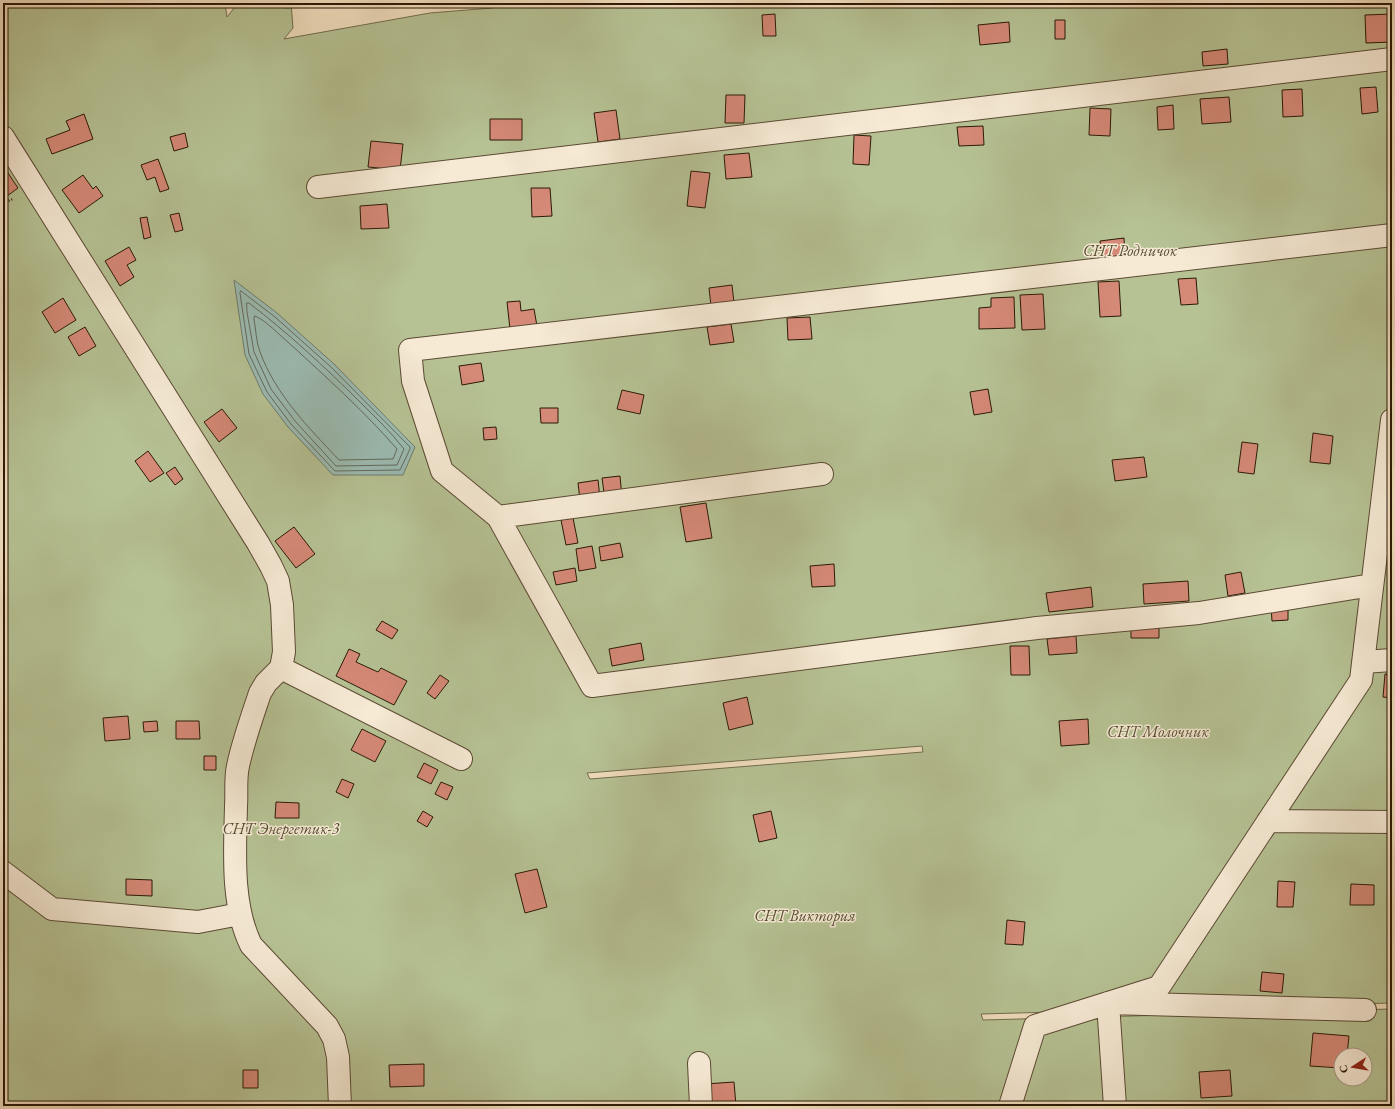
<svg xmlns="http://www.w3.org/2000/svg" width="1395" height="1109" font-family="'EB Garamond',serif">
  <rect width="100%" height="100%" fill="#f1debe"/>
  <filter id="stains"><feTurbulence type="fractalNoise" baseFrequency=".005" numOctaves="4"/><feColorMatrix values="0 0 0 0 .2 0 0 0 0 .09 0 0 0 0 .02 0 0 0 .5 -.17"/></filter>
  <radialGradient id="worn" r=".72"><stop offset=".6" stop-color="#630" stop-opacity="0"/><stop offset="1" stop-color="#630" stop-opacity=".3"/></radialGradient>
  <path fill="#b6c294" stroke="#706e4d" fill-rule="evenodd" d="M3,3H225L227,17L238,3H291L293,28L284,39L430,13L492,8L476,3H1392V1003L981,1014L983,1020L1392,1009V1106H3ZM922,746L923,752L590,779L587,773ZM1341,1055H1365V1079H1341Z"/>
  <path fill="#9bbcb3" stroke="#6e7b6e" d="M274,3H399L285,8Z
    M234,280L277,313L334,364L415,447L403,475H333L288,427L263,394L245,355Z"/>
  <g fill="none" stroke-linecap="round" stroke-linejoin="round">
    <path stroke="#636a5c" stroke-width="1" d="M241,291L275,317L331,367L410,447V449L400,470L335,471L291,424L267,392L249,354L240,293Z
      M247,303H249C288,333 325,367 360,402C375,417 391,432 404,449L397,465L336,466L295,421L271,389L254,352L247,312Z
      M255,316C267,321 279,335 289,343C326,377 364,411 397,449L393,459L339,460C308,427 276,395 260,352C256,342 256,329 254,319Z"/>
  </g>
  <path fill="#d58977" stroke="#2b1906" d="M775,14L776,36H763L762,15Z
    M1392,14V42L1366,43L1365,15Z
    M1055,20H1065V39H1055Z
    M1009,22L1010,42L980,45L978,25Z
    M1227,49L1228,64L1203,66L1202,52Z
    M1376,87L1378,112L1362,114L1360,88Z
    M1302,89L1303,116L1283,117L1282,90Z
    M726,95H745L744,123H725Z
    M1229,97L1231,122L1202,124L1200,99Z
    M1173,105L1174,129L1158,130L1157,107Z
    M1090,108L1111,109L1110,136L1089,135Z
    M616,110L620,139L598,142L594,113Z
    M84,114L93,139L52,154L46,139L70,130L66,121Z
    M490,119H522V140H490Z
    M983,126L984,145L959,146L957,127Z
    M185,133L188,147L174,151L170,137Z
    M854,135L871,136L869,165L853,164Z
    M371,141L403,144L400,170L368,167Z
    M749,153L752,177L726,179L724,155Z
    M158,159L169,189L160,192L155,177L147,180L141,165Z
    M4,167L18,188L3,199V168Z
    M691,171L710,173L705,208L687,206Z
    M83,175L93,189L96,186L103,196L79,213L62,190Z
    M531,188H550L552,216L532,217Z
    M387,204L389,228L361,229L360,206Z
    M179,213L183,230L175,232L170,215Z
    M147,217L151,237L144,239L140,218Z
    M1124,238L1125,260L1102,262L1100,241Z
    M129,247L136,260L127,265L134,277L120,286L105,261Z
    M1196,278L1198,304L1181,305L1178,279Z
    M1119,281L1121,316L1100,317L1098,282Z
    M732,285L734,303L711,306L709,288Z
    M1043,294L1045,329L1022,330L1020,295Z
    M1014,297L1015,328L979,329V308L991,307V298Z
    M63,298L76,320L55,333L42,312Z
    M520,301L521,311L534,309L537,326L510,329L507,302Z
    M810,317L812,339L788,340L787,318Z
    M731,324L734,342L710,345L707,327Z
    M85,327L96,346L79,356L68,337Z
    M481,363L484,381L462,385L459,366Z
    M988,389L992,412L974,415L970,392Z
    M622,390L644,395L640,414L617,409Z
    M540,408H558V423H541Z
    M222,409L237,428L219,442L204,422Z
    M496,427L497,439L484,440L483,428Z
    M1313,433L1333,436L1330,464L1310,462Z
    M1242,442L1258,444L1254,474L1238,472Z
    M148,451L164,473L150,482L135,461Z
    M1144,457L1147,477L1115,481L1112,460Z
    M175,467L183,479L175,485L166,473Z
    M620,476L622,498L605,500L602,478Z
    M598,480L600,498L580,500L578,483Z
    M706,503L712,538L686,542L680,507Z
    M573,518L578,543L566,545L561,520Z
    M294,527L315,554L296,568L275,541Z
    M620,543L623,557L601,561L599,547Z
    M592,546L596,568L579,571L576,549Z
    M834,564L835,586L812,587L810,566Z
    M575,568L577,581L556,585L553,572Z
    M1241,572L1245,593L1228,596L1225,575Z
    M1188,581L1189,601L1144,604L1143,584Z
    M1091,587L1093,607L1049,612L1046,593Z
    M1288,605V620L1272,621L1271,606Z
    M382,621L398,630L392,639L376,630Z
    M1131,625H1159V638H1131Z
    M1076,636L1077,653L1049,655L1047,639Z
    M641,643L644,660L612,666L609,649Z
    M1010,646H1029L1030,675H1011Z
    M349,649L360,654L356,662L378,672L381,668L407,681L394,705L336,676Z
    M1385,674H1392V698L1383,697Z
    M440,675L449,681L435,699L427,693Z
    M747,697L753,724L729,730L723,703Z
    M128,716L130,739L105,741L103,718Z
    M1088,719L1089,744L1061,746L1059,721Z
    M157,721L158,731L144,732L143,722Z
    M176,721H199L200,739H176Z
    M362,729L386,741L375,762L351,750Z
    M204,756H216V770H204Z
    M424,763L438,770L431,784L417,777Z
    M342,779L354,784L348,798L336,792Z
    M441,782L453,787L447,800L435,794Z
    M276,802L299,803V818H275Z
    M423,811L433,817L427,827L417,821Z
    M771,811L777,838L759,842L753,815Z
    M537,869L547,907L525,913L515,874Z
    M126,879L152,880V896L126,895Z
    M1278,881L1295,882L1293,907H1277Z
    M1351,884L1374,885V905H1350Z
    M1007,920L1025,922L1023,945L1005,944Z
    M1262,972L1284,974L1282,993L1260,991Z
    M1313,1033L1349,1036L1347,1055H1341V1068L1310,1066Z
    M424,1064V1086L390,1087L389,1065Z
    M243,1070H258V1088H243Z
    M1230,1070L1232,1096L1201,1098L1199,1072Z
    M734,1082L736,1106H711L705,1084Z"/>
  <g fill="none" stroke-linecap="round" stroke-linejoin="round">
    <defs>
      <path id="minor" d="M3,137L258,543L271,566L278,581L282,605L284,652L281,668L266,683L260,693C252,717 243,742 238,766C235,779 237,794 236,806C235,851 231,904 251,945L327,1026L334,1039L338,1057L340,1106
        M318,187L1392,59
        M498,517L822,474
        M1372,585L1199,613L1037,628L592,686L498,517L442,471L413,381L410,350L1392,235
        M1363,662L1392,660
        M281,668L461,759
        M1268,821L1392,822
        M3,872L52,909L198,922L240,914
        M699,1063L701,1106
        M1010,1106L1035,1026L1159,987L1361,680L1392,420
        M1115,1106L1108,1003L1365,1010"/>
    </defs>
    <use href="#minor" stroke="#5c4a34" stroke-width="24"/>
    <path stroke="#2b1906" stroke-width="2.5" stroke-dasharray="1 2" stroke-linecap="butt" d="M3,203L13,199"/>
    <use href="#minor" stroke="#f6ead5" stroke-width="22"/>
  </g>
  <g text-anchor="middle" stroke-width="3" stroke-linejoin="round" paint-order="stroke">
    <g font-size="16" font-style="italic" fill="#554c31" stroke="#f6ead5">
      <text x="1130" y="256">СНТ Родничок</text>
      <text x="1158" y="737">СНТ Молочник</text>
      <text x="281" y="834">СНТ Энергетик-3</text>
      <text x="805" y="921">СНТ Виктория</text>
    </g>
  </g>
  <rect width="1395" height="1109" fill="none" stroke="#f1debe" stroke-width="16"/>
  <rect x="4" y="4" width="1387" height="1101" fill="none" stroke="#2b1906" stroke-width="2"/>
  <rect x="8" y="8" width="1379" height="1093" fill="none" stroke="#2b1906"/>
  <g transform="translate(1353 1067) rotate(258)"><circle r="19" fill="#f6ead5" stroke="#a59682"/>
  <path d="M0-3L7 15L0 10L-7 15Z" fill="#8f2418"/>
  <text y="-6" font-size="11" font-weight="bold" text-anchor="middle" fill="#2b1906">С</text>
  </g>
  <rect width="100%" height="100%" filter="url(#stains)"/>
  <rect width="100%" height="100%" fill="url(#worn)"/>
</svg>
